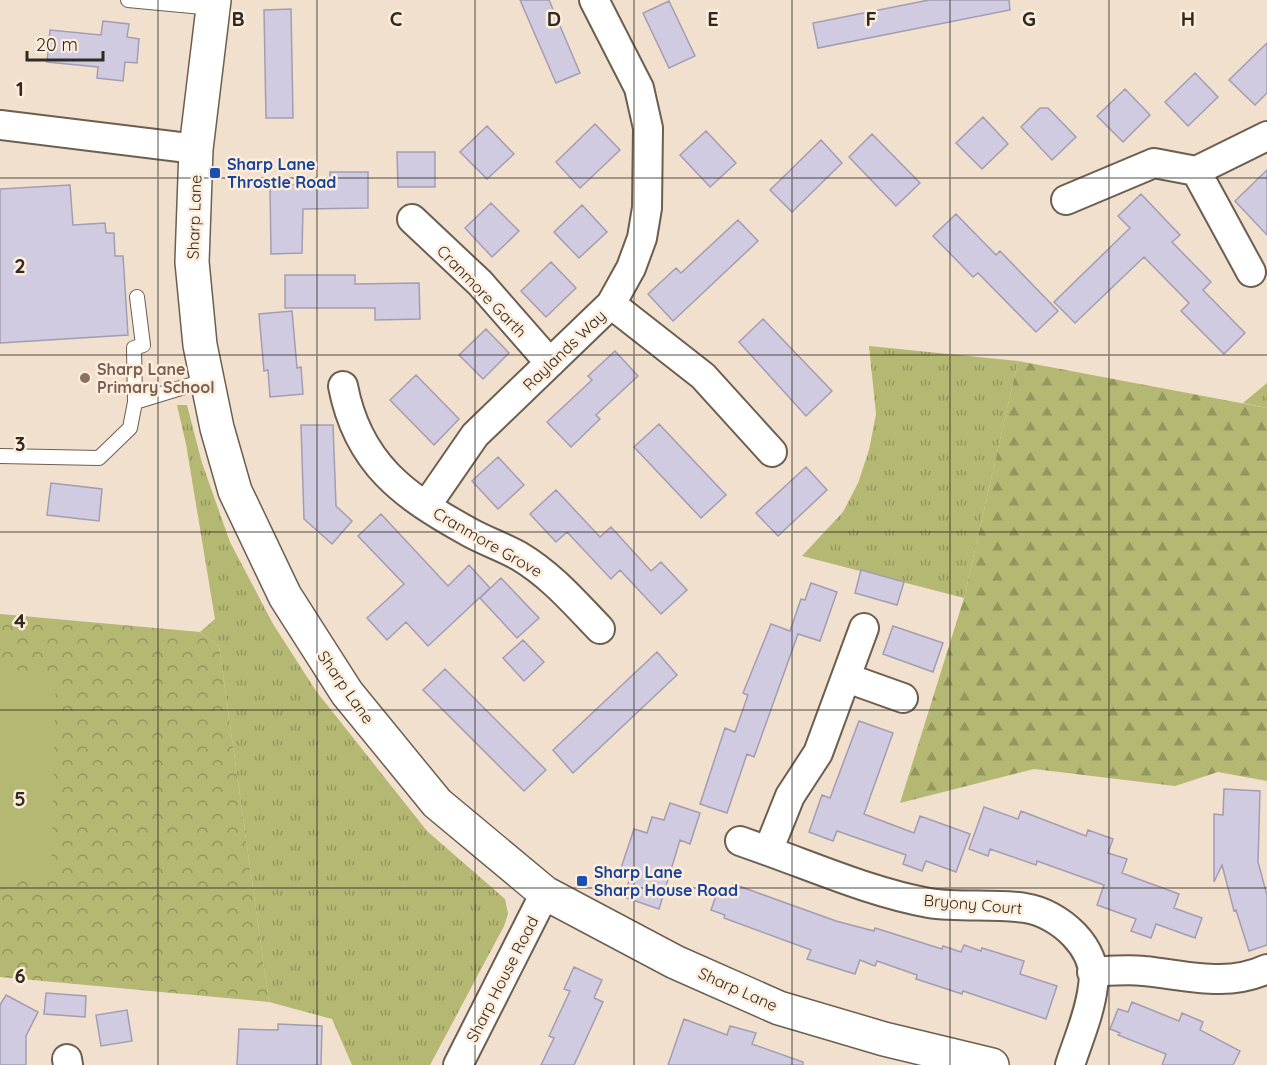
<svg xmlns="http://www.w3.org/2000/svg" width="1267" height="1065" font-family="Quicksand,sans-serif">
  <defs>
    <pattern id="grass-tufts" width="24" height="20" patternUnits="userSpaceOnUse" patternTransform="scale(1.5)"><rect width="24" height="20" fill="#b4b872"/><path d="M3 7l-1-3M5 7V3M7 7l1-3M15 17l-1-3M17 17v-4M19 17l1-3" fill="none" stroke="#93965d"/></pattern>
    <pattern id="forest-firs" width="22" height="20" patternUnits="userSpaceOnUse" patternTransform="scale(1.5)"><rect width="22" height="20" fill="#b4b872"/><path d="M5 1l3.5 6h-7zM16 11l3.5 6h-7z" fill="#93965d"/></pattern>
    <pattern id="park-crowns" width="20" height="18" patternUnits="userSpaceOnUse" patternTransform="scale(1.5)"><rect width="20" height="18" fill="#b4b872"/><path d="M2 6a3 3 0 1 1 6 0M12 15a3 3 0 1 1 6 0" fill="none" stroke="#93965d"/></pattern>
  </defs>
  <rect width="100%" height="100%" fill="#f0e0cd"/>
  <path fill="url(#grass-tufts)" d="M869,346L1018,361L964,598L802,556L843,512L858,483L869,450L876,414Z
    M1267,383V408L1243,403Z
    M177,405H187L202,463L230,542L273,624L316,691L427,831L505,899L508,914L504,926L430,1065H352L332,1019L269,1002L219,646L200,632L215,619L186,444Z"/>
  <path fill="url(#forest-firs)" d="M1018,361L1267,408V781L1218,772L1175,786L1034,769L900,803L964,598Z"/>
  <path fill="url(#park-crowns)" d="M0,614L200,632L219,646L269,1002L0,977Z"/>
  <path fill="#b4b872" d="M0,670L56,673L51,879L0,876Z"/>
  <path fill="#d1cbe1" stroke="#a39db2" stroke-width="1.5" d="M520,0H549L580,73L556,83Z
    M929,0H1009L1010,10L818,48L813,23Z
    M669,1L695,56L669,68L643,13Z
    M291,9L293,118H266L264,10Z
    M103,21L129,24L127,37L139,39L137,63L125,62L123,81L97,78L98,67L47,62L50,30L101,35Z
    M1267,43V93L1255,105L1229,80Z
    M1195,73L1218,97L1188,126L1165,102Z
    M1125,89L1150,115L1123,142L1097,116Z
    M1040,108H1048L1076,137L1052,160L1021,127Z
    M983,117L1008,144L982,169L956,143Z
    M595,124L620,150L580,188L556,162Z
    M487,126L514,154L487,179L460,152Z
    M706,131L736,163L710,187L680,155Z
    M872,134L920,183L896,206L849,157Z
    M821,140L842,163L792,212L770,190Z
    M397,152H435V187H398Z
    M1267,170V235L1235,201Z
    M330,172H368V208L303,209L302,253L271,254L270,185L330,184Z
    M70,185L73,225L105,223L106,233H114L115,256H123L128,335L0,343V189Z
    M1141,194L1180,235L1172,242L1211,282L1203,290L1245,333L1224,354L1181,311L1189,303L1144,257L1075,323L1054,302L1130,228L1118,216Z
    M491,203L519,231L492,257L465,228Z
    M582,205L607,232L579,258L554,232Z
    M956,214L996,255L1000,251L1058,311L1036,332L978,273L973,277L933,236Z
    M738,220L758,241L673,321L648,294L676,268L681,273Z
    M551,262L576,288L546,317L521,291Z
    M285,275H355V284L419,283L420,319L375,320V308H285Z
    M292,311L297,368L301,367L303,394L270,397L268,370L264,371L259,314Z
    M763,319L832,391L806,416L739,342Z
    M486,329L509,353L483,379L459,355Z
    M615,351L638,376L596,415L600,419L571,447L547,422L592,380L588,376Z
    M416,375L459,419L434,445L390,400Z
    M659,424L726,495L701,518L634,447Z
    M301,425H333L336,506L352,521L332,544L304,519Z
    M498,457L524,485L498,509L472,481Z
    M806,467L827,490L778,536L756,513Z
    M51,483L102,489L99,521L47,515Z
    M556,490L600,537L611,527L651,571L661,562L687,590L661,614L620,570L611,579L567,532L556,542L530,514Z
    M381,514L448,586L469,565L490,588L428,646L406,622L387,640L367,618L404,584L358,536Z
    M861,570L904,582L897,605L855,593Z
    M501,578L539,618L517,638L480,598Z
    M811,583L837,592L820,641L798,634L754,757L747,754L727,813L700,804L725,728L735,732L748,695L743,693L771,624L790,631L801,599L805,600Z
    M893,626L943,643L933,672L883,654Z
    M523,640L544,662L524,681L503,658Z
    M657,652L677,675L573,773L553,750Z
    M445,669L546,770L524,791L423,690Z
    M859,721L893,733L864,814L914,833L920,816L970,834L956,872L926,861L922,871L903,864L906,855L837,831L833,841L809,832L822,795L830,798Z
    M1224,789L1260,791L1258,862L1267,895V945L1249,951L1236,910L1234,911L1222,865L1214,882V814L1223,815Z
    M670,803L700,813L690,844L680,840L659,909L624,897L630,878L619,874L634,829L647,833L652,817L664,820Z
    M984,807L1018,819L1021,811L1086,836L1088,830L1113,839L1108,853L1127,859L1122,873L1179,894L1174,908L1202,918L1195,938L1156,924L1151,938L1131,931L1136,919L1097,905L1104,885L1037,861L1036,865L990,849L988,856L969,849Z
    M733,884L836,921L874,931L875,928L942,949L943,946L961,952L964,945L981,951L982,948L1024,961L1020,974L1057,986L1046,1019L963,991L962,994L916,979L917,975L877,961L875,966L860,960L855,974L807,959L811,950L724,918L725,915L711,910L719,887L730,891Z
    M574,967L602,980L594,998L603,1002L574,1065H541L554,1038L549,1036L570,991L564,989Z
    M46,993L86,996L85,1017L44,1014Z
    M6,995L38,1012L26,1036V1065H0V1005Z
    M1132,1002L1179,1021L1182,1013L1203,1022L1200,1030L1240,1051L1233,1065H1162L1166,1054L1118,1035L1120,1033L1110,1029L1118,1009L1128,1012Z
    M127,1010L132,1041L101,1046L96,1015Z
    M684,1019L727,1035L730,1026L756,1033L752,1044L803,1062V1065H668Z
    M278,1024L322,1026L321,1065H237L239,1029L278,1030Z"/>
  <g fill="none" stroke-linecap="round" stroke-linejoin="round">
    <defs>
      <path id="lane" d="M128,0L213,8
        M137,297L143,345L134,348L135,402L207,380
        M0,456L99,458L130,428L135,402"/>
      <path id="street" d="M0,125L196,149
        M1196,171L1251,272
        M1066,200L1154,163L1196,171L1267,136
        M412,219L480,283L550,363
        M611,304L703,376L772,452
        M343,386C358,464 404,496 469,532C485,541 503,547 519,556C551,575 574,602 600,629
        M426,506L475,435L611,304L631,268L642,238L647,208L648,128L639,88L594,0
        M864,628L818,753L790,796L768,851C821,870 874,893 929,903C960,908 993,903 1025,908C1059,913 1099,948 1093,986C1090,1013 1078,1040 1070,1065
        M847,678L903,698
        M740,841L768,851
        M1092,972C1109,971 1127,969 1144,971C1186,975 1226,988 1267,969
        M67,1059L68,1065
        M458,1065L545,893"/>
      <path id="secondary" d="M214,0L196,149L192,262L200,345L217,428L235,491L285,596L347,693L437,803L545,893L675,962L779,1008L884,1039L992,1065"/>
    </defs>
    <use href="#lane" stroke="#6d5f4f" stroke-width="16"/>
    <use href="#street" stroke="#6d5f4f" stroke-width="32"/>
    <use href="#secondary" stroke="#6d5f4f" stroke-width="36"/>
    <use href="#lane" stroke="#fff" stroke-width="14"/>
    <use href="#street" stroke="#fff" stroke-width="28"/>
    <use href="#secondary" stroke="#fff" stroke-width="33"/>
  </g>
  <path fill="none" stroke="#302a23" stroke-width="1.5" stroke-opacity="0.55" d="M158,0V1065M317,0V1065M475,0V1065M634,0V1065M792,0V1065M950,0V1065M1109,0V1065M0,178H1267M0,355H1267M0,532H1267M0,710H1267M0,888H1267"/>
  <g fill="#1a4fb4" stroke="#feedda" stroke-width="2">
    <rect x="209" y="167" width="12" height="12" rx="3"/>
    <rect x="576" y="875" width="12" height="12" rx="3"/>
  </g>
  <circle fill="#8d6e63" stroke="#feedda" stroke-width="2" cx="85" cy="378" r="6"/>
  <g text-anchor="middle" stroke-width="5" stroke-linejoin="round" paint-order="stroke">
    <g font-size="16" font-weight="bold" fill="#164399" stroke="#feedda" text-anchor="start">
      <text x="227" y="170">Sharp Lane<tspan x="227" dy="18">Throstle Road</tspan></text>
      <text x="594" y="878">Sharp Lane<tspan x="594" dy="18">Sharp House Road</tspan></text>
    </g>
    <g font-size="16" fill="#302a23" stroke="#feedda">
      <text transform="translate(194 217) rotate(-88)" y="6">Sharp Lane</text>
      <text transform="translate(482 291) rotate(46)" y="6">Cranmore Garth</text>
      <text transform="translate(564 350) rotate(-44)" y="6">Raylands Way</text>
      <text transform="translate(488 542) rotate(30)" y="6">Cranmore Grove</text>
      <text transform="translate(346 687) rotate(55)" y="6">Sharp Lane</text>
      <text transform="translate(973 904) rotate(5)" y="6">Bryony Court</text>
      <text transform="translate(502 979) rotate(-63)" y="6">Sharp House Road</text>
      <text transform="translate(738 989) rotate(24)" y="6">Sharp Lane</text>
    </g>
    <g font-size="16" font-weight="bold" fill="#785e54" stroke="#feedda" text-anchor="start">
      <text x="97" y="375">Sharp Lane<tspan x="97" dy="18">Primary School</tspan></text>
    </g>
  </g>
  <g font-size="20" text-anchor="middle" font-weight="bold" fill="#302a23" stroke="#feedda" stroke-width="5" stroke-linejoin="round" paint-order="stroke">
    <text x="238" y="26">B</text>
    <text x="396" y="26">C</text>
    <text x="554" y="26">D</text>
    <text x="713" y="26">E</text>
    <text x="871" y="26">F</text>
    <text x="1029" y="26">G</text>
    <text x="1188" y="26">H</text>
    <text x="20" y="96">1</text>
    <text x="20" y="273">2</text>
    <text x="20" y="451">3</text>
    <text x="20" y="628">4</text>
    <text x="20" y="806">5</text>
    <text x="20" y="983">6</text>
  </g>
  <path d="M27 51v9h76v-9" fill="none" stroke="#302a23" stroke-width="3"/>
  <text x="36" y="51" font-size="18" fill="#302a23" stroke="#feedda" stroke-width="4.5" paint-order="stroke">20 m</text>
</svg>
